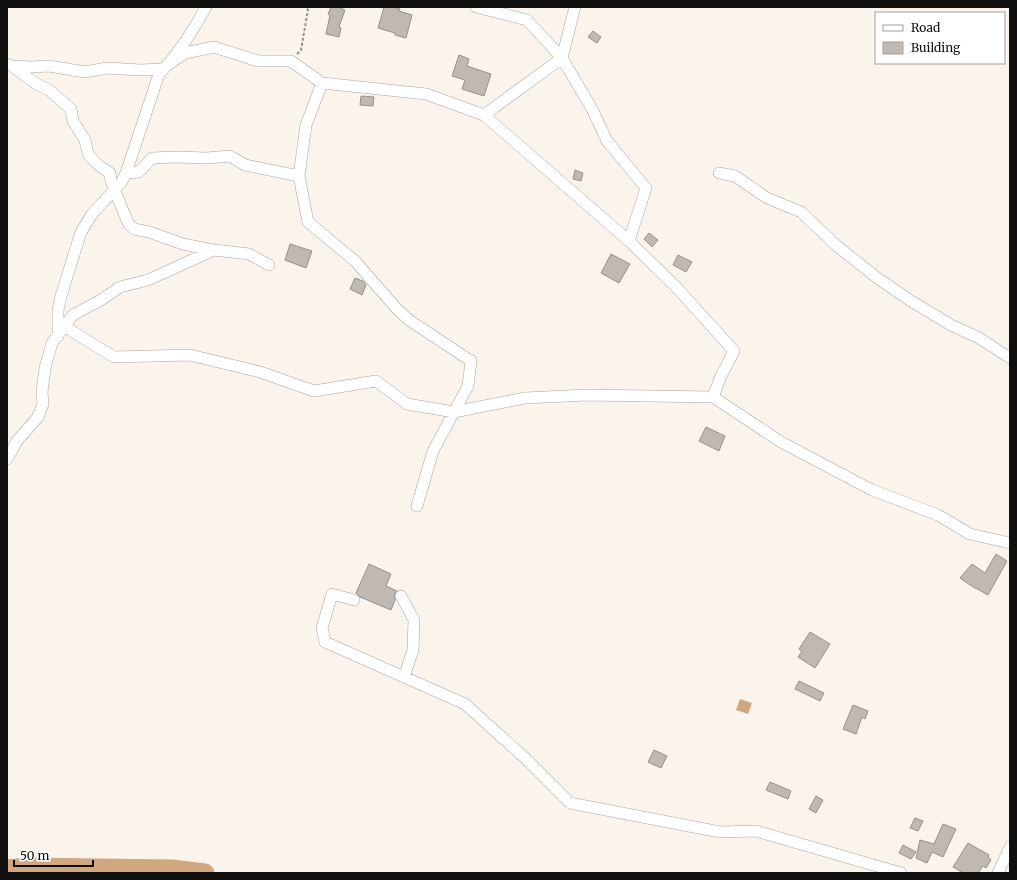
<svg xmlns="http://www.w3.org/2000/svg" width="1017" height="880" font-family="Merriweather,serif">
  <rect width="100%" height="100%" fill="#fbf4ed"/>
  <path fill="#d0a781" d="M740,699L752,703L748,714L736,710Z"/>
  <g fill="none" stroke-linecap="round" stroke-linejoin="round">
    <path stroke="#d0a781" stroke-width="19" d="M7,869L28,867L172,869L205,873"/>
  </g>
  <path fill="#c0b9b3" stroke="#97908b" d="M331,7H338L345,10L339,27L341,28L339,37L326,34L330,15L328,14Z
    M384,7H393L400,9L399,11L412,15L406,38L395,35V33L378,28Z
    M593,31L601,37L597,43L588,37Z
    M459,55L469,59L467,66L491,74L484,96L462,89L465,80L452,76Z
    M361,96L374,97L373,106L360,105Z
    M575,170L583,173L581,181L573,179Z
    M649,233L658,240L652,247L644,239Z
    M290,244L312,251L306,268L285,260Z
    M611,254L630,264L619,283L601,273Z
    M678,255L692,262L686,272L673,265Z
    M355,278L363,281L366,285L362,295L350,289Z
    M706,427L725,436L719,451L699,441Z
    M996,554L1007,561L988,595L970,585L960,578L972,564L985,573Z
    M369,564L391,574L386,586L397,591L395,593V600L391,610L360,597L356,593Z
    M810,632L830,644L815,668L798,657L802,651L799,649Z
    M799,681L824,693L820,701L795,689Z
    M853,705L868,711L865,719L862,717L856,734L843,729Z
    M654,750L667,756L661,768L648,762Z
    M770,782L791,791L788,799L766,790Z
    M816,796L823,800L816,813L809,809Z
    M915,818L923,821L918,831L910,828Z
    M943,824L956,829L943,857L932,852L927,863L916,858L920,840L934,844Z
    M968,843L989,855L988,857L991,860L986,868L983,866L978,873H963L953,867Z
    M903,845L916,852L911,859L899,853Z"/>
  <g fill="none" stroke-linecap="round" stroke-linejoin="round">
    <defs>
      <path id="street" d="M575,7L562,58L592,109L607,141L646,188L629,241L677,288L734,351L721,376L713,397L781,442L872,490L938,515L970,534L1010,543
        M7,64L12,66L31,67L49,66L85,72L107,68L141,70L162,69L185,53L214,47L258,61H291L322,83
        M12,66L35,83L49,90L71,109L73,121L85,140L88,154L98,165L110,173L111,181L128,223L134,229L149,232L183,244L213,250
        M484,115L629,241
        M126,173L159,74C178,54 193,31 206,7
        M719,173L735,176L767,198L801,212L837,246L876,277L911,301L951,325L979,338L1010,358
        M70,330L114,357L190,355L260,372L314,391L376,381L407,404L454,412L525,398L587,395L713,397
        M58,336V310L61,296L81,232L92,214L121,183L126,173L139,172L152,158L175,157L207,158L230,156L245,165L299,176
        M7,459L17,441L38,417L43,404L42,392L45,368L52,343L73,315L101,300L120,287L148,280L214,250L249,254L269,265
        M417,506L433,451L468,386L471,361L409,320L397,309L355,261L308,222L299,176L306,125L322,83L426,94L484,115L562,58L527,20L476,7
        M401,596L414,620L413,650L404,677
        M354,600L332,594L322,628L325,642L465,704L526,759L570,803L720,832L756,831L901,873
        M998,873L1010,847"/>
    </defs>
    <use href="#street" stroke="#aba49e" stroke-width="12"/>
    <path stroke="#96918c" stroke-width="2" stroke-dasharray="3 2" stroke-linecap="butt" d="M297,54L301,50L308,10L306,7"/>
    <use href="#street" stroke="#fff" stroke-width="11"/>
  </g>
  <rect width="1017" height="880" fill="none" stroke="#110f0d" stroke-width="16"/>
  <rect x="875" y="12" width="130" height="52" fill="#ffffff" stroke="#a09f9e"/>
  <rect x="883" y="25" width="20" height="6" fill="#ffffff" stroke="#a09f9e"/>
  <text x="911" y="32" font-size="12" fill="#110f0d">Road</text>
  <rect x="883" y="42" width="20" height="12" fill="#c0b9b3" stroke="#a09f9e"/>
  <text x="911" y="52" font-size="12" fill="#110f0d">Building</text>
  <path d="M14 860v6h79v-6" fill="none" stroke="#110f0d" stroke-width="2"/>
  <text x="20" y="860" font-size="12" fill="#110f0d" stroke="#ffffff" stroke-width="3" paint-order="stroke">50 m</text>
</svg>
